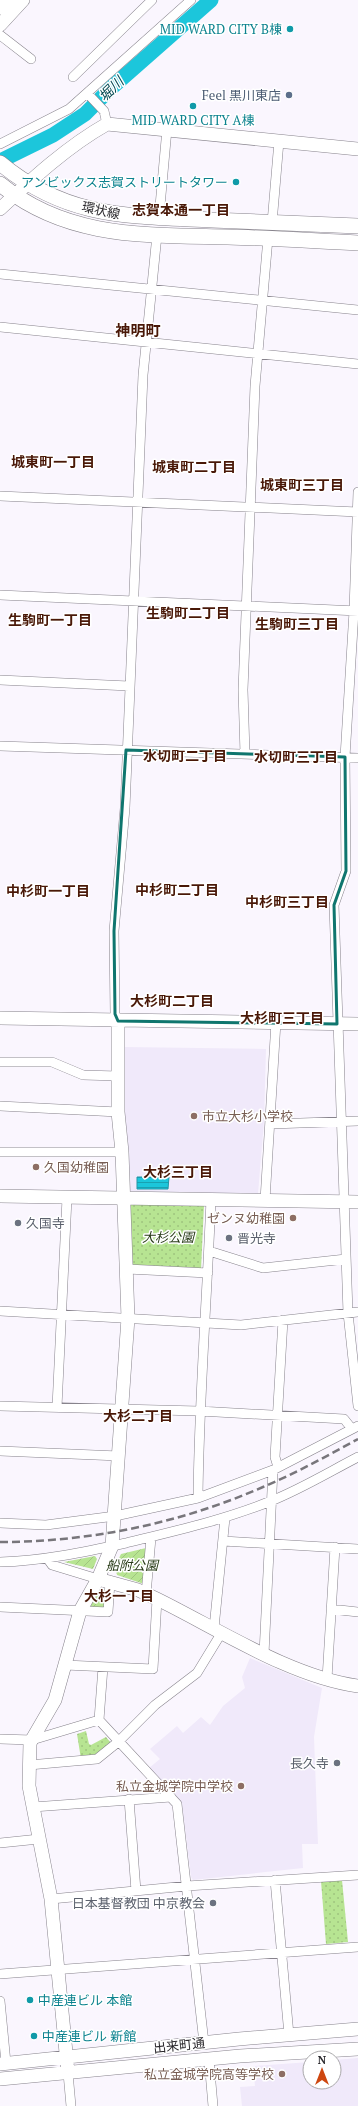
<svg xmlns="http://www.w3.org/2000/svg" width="358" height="2106" font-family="'PT Serif','Noto Sans JP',serif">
  <defs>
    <pattern id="grass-dots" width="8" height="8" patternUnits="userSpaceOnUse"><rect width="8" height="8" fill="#b7e492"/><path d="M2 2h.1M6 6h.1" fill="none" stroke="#9ec47e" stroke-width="1.8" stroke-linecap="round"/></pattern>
    <pattern id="garden-furrows" width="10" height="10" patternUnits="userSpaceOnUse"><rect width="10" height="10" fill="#b7e492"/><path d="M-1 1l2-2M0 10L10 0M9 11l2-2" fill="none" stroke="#9ec47e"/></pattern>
    <pattern id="water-rules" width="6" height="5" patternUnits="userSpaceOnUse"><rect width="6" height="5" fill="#1cc6db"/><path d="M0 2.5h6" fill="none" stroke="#19a1b2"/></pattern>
  </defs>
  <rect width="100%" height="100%" fill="#faf6fe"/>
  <path fill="#f0e9fa" d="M124,1047L266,1049L264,1121L258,1194L131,1191L128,1189L123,1111Z
    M250,1658L322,1688L314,1737L318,1844H302L303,1868L193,1880L191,1877L182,1804L149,1768L160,1759L150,1749L177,1726L183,1733L201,1717L210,1725L223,1706L245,1688L242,1677Z
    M358,2058V2106H242L240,2087L255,2086L253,2066L310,2062V2082H334V2060Z"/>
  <path fill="url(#grass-dots)" d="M128,1202L204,1205L201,1270L132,1265Z
    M86,1731L89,1744L91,1745L106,1737L111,1743L96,1757L81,1759L77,1734Z
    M342,1880L348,1942L326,1944L321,1881Z"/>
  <path fill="url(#garden-furrows)" d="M146,1548L148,1550L144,1584L117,1575L115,1566L121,1554Z
    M95,1556L97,1559L93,1569L64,1562Z
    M99,1589L106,1590L105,1607L92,1610L90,1606Z"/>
  <path fill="url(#water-rules)" stroke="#2097a7" d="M137,1177H169L168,1189H137Z"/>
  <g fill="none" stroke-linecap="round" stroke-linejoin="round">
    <path stroke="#1cc6db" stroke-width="15" d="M0,161L53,135L85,114L111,88L211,0"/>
    <defs>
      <path id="street" d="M0,35L31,59
        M73,77L152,0
        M87,93L104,111L107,124
        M0,144L69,109L191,0
        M159,217L167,129
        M272,223L279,141
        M0,274L358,310
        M0,327L358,364
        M358,492L354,611L345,757L346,871L334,905L348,1313L358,1406
        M0,496L358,512
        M0,595L358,611
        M0,680L129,686
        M0,746L358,758
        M245,754L243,690L255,386L268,238
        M118,1021L115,1014L114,931L125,808L143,375L157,235
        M0,1062H52L83,1075L118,1076
        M0,1106L118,1112
        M271,1124L358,1121
        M0,1152H122
        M265,1200L276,1022
        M209,1251L263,1268L346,1259
        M127,1269L208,1273
        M0,1311L241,1325L358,1312
        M0,1406L199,1411L344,1419L352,1429
        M57,1407L67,1198
        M0,1451L119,1456
        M278,1467L275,1457L283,1320
        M198,1498C199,1398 207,1299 211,1199
        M0,1523L46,1525L115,1516L198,1498L273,1470L358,1426
        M223,1541L358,1549
        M47,1558L52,1565L98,1579
        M0,1562C42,1561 85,1552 126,1543C175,1531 224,1520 271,1501C301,1489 329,1472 358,1457
        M146,1594L151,1538
        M0,1607L108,1612L110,1582
        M331,1609L358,1612
        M214,1628L225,1518
        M264,1654L273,1470
        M65,1665L153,1669L157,1599
        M103,1667L99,1720L177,1804L204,2043
        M327,1679L335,1547
        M0,1739L32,1740L99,1720
        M29,1765L97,1759L118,1742L155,1705L197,1673L222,1632
        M129,1799L136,1891
        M33,1807L171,1797
        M0,1843L39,1839
        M275,1880L289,2035
        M51,1899L187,1886L358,1875
        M0,1974L358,1947
        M0,2001L6,2063
        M209,2060L213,2106
        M68,2073L71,2106"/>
      <path id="secondary" d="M0,8L8,0
        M0,25L23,0
        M0,209C33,178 68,146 107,124L358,149
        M0,1018L358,1024
        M0,1196L358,1202
        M98,1579L138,1590L157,1599C218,1629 291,1677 358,1686
        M0,2064L239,2039L358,2029
        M68,2073L51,1899L29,1786L30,1743L55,1700L80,1611L98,1579L112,1546L128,1318L122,1152L118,1112V1021
        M0,2079L240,2056L358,2049"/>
      <path id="primary" d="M0,163C67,219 130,216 212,220C261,222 309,224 358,226
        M0,184C67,239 146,235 228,237C271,238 315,241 358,243"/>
    </defs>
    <use href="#street" stroke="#87838c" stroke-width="10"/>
    <use href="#secondary" stroke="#87838c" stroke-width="14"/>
    <use href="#primary" stroke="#87838c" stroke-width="16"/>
    <use href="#street" stroke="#fff" stroke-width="9"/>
    <use href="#secondary" stroke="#fff" stroke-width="13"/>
    <use href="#primary" stroke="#fff" stroke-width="15"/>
    <path stroke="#78767b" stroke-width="2.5" stroke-dasharray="8 4" stroke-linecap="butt" d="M0,1542C90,1542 181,1523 263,1487C296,1473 327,1456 358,1439"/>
  </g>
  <path fill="none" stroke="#0f766e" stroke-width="3" stroke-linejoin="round" d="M126,750L345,757L346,871L334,905L337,1024L118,1021L115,1014L114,931Z"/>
  <g fill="#0f9aa8" stroke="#fff" stroke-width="1.5">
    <circle cx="290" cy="29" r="4"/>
    <circle cx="193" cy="106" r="4"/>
    <circle cx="236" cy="182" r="4"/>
    <circle cx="30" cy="2000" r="4"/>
    <circle cx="34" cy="2036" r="4"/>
  </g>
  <circle fill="#5c6f8a" stroke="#fff" stroke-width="1.5" cx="289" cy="95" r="4"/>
  <g fill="#8d6e63" stroke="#fff" stroke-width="1.5">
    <circle cx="194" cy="1116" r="4"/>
    <circle cx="36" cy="1167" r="4"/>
    <circle cx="293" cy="1218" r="4"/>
    <circle cx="241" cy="1786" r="4"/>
    <circle cx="282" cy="2074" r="4"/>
  </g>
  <g fill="#6b7280" stroke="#fff" stroke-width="1.5">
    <circle cx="18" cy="1223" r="4"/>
    <circle cx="229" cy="1238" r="4"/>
    <circle cx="337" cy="1763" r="4"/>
    <circle cx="213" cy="1903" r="4"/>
  </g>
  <g text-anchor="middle" stroke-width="3" stroke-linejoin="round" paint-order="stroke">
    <g font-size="13" fill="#0d838f" stroke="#fff" text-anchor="end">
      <text x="282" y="34">MID WARD CITY B棟</text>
      <text x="193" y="125" text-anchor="middle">MID WARD CITY A棟</text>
      <text x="228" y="187">アンビックス志賀ストリートタワー</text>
      <text x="38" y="2005" text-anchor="start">中産連ビル 本館</text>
      <text x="42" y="2041" text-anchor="start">中産連ビル 新館</text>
    </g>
    <g font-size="13" fill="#4e5e75" stroke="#fff" text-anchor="end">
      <text x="281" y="100">Feel 黒川東店</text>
    </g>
    <g font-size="13" fill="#2b292d" stroke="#fff">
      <text transform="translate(101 210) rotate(12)" y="5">環状線</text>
      <text transform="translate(179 2045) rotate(-6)" y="5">出来町通</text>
    </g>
    <g font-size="13" fill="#785e54" stroke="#fff" text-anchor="end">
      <text x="202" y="1121" text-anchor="start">市立大杉小学校</text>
      <text x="44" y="1172" text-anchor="start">久国幼稚園</text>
      <text x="285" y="1223">ゼンヌ幼稚園</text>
      <text x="233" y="1791">私立金城学院中学校</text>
      <text x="274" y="2079">私立金城学院高等学校</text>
    </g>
    <g font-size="13" fill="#5b616d" stroke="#fff" text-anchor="start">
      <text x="26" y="1228">久国寺</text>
      <text x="237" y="1243">晋光寺</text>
      <text x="329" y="1768" text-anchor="end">長久寺</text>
      <text x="205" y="1908" text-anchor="end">日本基督教団 中京教会</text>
    </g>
    <g font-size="13" font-style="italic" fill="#273a16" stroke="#fff">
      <text x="168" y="1242">大杉公園</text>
      <text x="132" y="1570">船附公園</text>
    </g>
    <g font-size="14" font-style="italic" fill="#054a53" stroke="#fff">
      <text transform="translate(111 89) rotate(-44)" y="5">堀川</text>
    </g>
    <g font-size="14" font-weight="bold" fill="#491807" stroke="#fff">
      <text x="181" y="215">志賀本通一丁目</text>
      <text x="53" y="467">城東町一丁目</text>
      <text x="194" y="472">城東町二丁目</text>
      <text x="302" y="490">城東町三丁目</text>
      <text x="188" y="618">生駒町二丁目</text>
      <text x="50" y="625">生駒町一丁目</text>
      <text x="297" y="629">生駒町三丁目</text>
      <text x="185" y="761">水切町二丁目</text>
      <text x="296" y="762">水切町三丁目</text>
      <text x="177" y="895">中杉町二丁目</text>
      <text x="48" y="896">中杉町一丁目</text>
      <text x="287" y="907">中杉町三丁目</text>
      <text x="172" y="1006">大杉町二丁目</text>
      <text x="282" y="1023">大杉町三丁目</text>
      <text x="178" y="1177">大杉三丁目</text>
      <text x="138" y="1421">大杉二丁目</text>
      <text x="119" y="1601">大杉一丁目</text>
    </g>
    <g font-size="15" font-weight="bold" fill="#491807" stroke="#fff">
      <text x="138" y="336">神明町</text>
    </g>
  </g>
  <g transform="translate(322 2070)"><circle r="19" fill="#ffffff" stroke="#aaa9ab"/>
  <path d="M0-3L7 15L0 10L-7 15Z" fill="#ce4710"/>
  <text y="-6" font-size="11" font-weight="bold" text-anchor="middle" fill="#2b292d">N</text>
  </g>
</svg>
